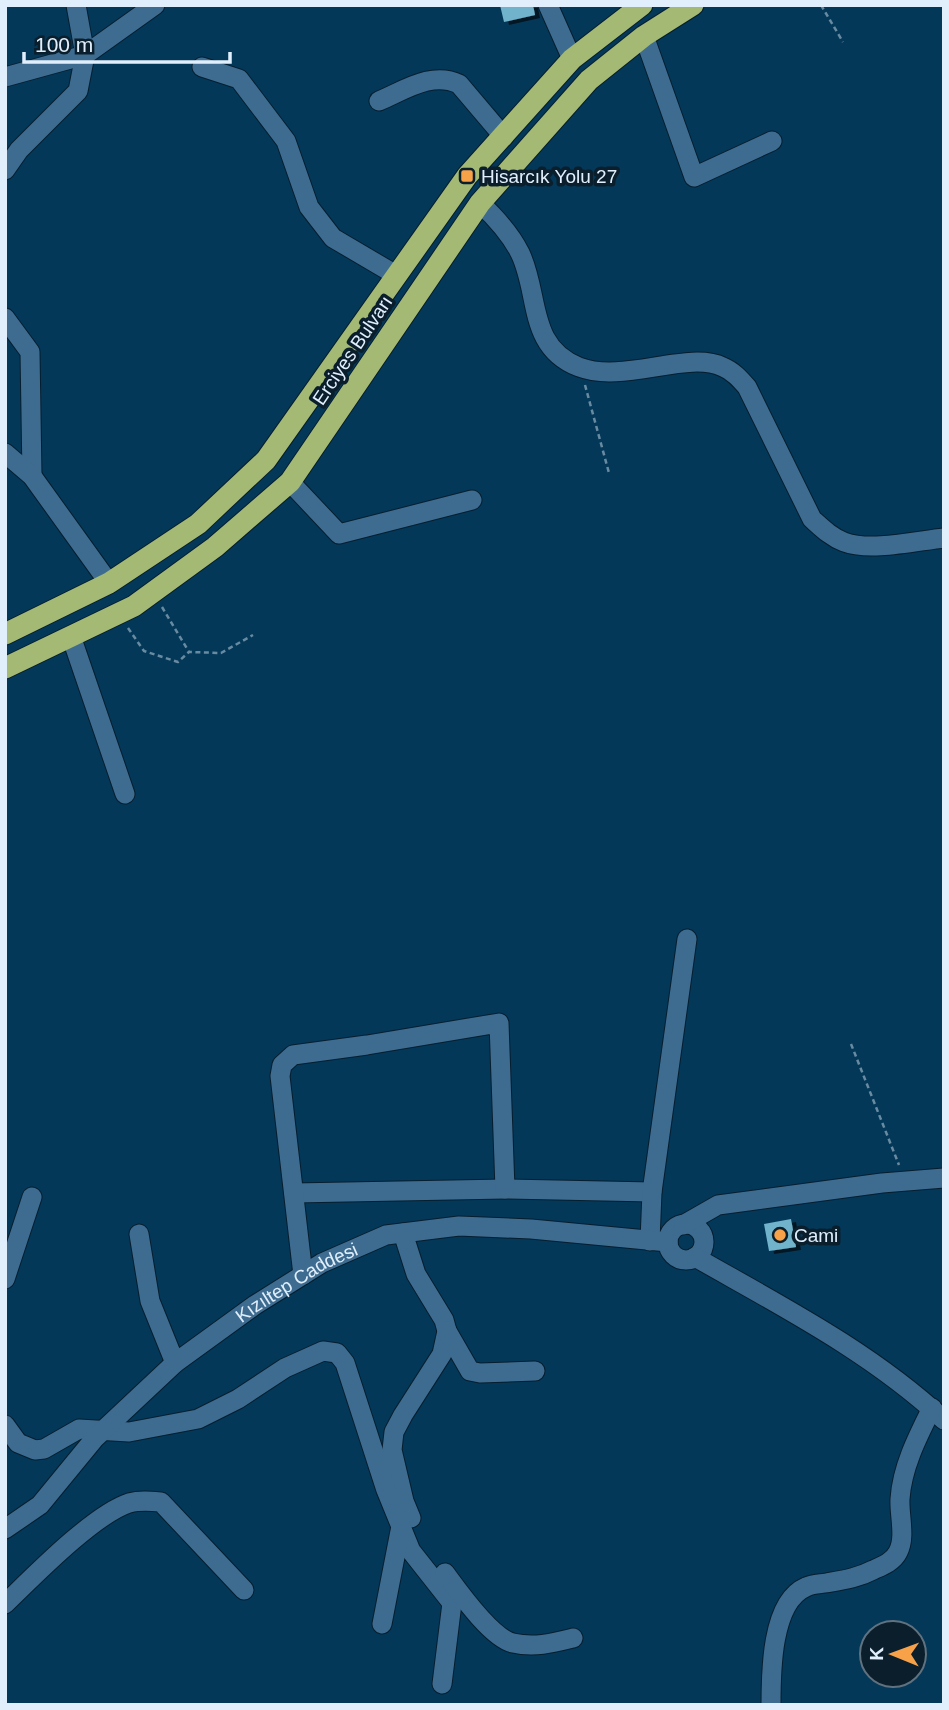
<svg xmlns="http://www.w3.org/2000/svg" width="949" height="1710" font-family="Helvetica,sans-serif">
  <defs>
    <filter id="shadow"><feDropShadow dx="5" dy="3" stdDeviation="0" flood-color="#0009"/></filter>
  </defs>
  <rect width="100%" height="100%" fill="#043858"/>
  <path fill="#71b3cb" filter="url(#shadow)" d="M500,5H533L535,15L504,22Z
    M791,1219L796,1247L769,1251L764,1224Z"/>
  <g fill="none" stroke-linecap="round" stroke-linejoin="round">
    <defs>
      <g id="minor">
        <path d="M548,5L572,59"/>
        <path d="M644,36L694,177L772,141"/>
        <path d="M202,67L239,79L286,141L309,207L333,238L396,275"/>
        <path d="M5,77L85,55L155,5"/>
        <path d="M379,101C405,90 432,71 459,84L504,137"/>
        <path d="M5,170L19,150L78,91L85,55L76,5"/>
        <path d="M480,203C496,218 510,233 520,253C540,294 527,347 579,367C623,384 688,350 723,367C733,371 740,379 747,387L812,519C822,528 831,537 844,542C870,552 916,541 944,538"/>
        <path d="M5,318L30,352L32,476"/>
        <path d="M5,453L32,476L109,583"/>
        <path d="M290,482L339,534L472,500"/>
        <path d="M71,636L125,794"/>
        <path d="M294,1193L505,1189L652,1192"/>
        <circle cx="686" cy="1242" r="18"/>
        <path d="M683,1225L718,1205L882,1183L944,1178"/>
        <path d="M403,1233L416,1274L444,1320L447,1331L442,1354L403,1415L394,1432L392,1450L404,1501L411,1518"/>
        <path d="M139,1234L150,1301L175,1363"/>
        <path d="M650,1241L652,1192L687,939"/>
        <path d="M695,1257C781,1306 871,1352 944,1420"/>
        <path d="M303,1275L280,1076L282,1065L293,1055L367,1045L499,1023L505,1189"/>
        <path d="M5,1279L32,1197"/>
        <path d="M447,1331L470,1371L480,1373L535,1371"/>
        <path d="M5,1425L18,1443L35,1450L44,1449L79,1429L129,1432L198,1419L238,1399L285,1368L323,1351L337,1353L345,1363L386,1490L411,1551L452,1603L442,1684"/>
        <path id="s1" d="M5,1529L40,1505L95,1438L175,1363L255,1305L322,1263L386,1235L459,1226L531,1229L668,1242"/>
        <path d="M445,1573C459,1592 491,1638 513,1643C534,1648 553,1643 573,1638"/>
        <path d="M5,1604C33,1577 93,1515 129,1503C140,1500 150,1501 161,1502L244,1590"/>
        <path d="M382,1624L401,1526"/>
        <path d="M771,1705C771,1673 771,1602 806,1587C812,1584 820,1584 826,1583C843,1580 858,1578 873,1570C882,1566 893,1562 898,1552C906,1537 899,1515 900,1499C902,1467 918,1436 932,1408"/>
      </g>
      <path id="highway" d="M5,634L109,583L198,524L266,460L467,176L572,59L642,5
        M5,668L134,606L215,547L290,482L480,203L589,80L644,36L693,5"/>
    </defs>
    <use href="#minor" stroke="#061e2f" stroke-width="21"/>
    <use href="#highway" stroke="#061e2f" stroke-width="23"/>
    <path stroke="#688ba2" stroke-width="2.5" stroke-dasharray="5 3.5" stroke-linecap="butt" d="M821,5L843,42
      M585,385L609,473
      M162,607L189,652
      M128,628L144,651L178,662L189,652L221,653L253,635
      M851,1044L899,1165"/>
    <use href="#minor" stroke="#3e6c90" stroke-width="19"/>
    <use href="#highway" stroke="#a3b974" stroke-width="21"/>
  </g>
  <g fill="#f7a149" stroke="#0a1e2c" stroke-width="2.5">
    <rect x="460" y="169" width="14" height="14" rx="3.5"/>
    <circle cx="780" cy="1235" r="7"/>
  </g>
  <g text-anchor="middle" stroke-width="7" stroke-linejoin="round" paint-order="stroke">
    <g font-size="19" fill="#e1effc" stroke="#0a1e2c" text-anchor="start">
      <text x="481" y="183">Hisarcık Yolu 27</text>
      <text x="794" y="1242">Cami</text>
    </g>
    <g font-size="19" fill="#e1effc" stroke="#0a1e2c">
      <text transform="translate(352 350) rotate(-56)" y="7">Erciyes Bulvarı</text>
      <text dy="7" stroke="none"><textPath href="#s1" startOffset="385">Kızıltep Caddesi</textPath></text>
    </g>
  </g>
  <rect width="949" height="1710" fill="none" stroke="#e1effc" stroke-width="14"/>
  <g transform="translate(893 1654) rotate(271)"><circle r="33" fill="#0a1e2c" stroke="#60727f" stroke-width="2"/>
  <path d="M0-5L12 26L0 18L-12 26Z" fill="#f7a149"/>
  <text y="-10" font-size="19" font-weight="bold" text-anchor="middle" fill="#e1effc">K</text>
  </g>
  <path d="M24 52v10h206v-10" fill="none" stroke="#e1effc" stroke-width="3.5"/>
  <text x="35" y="52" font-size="21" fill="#e1effc" stroke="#0a1e2c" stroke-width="5" paint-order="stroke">100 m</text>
</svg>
